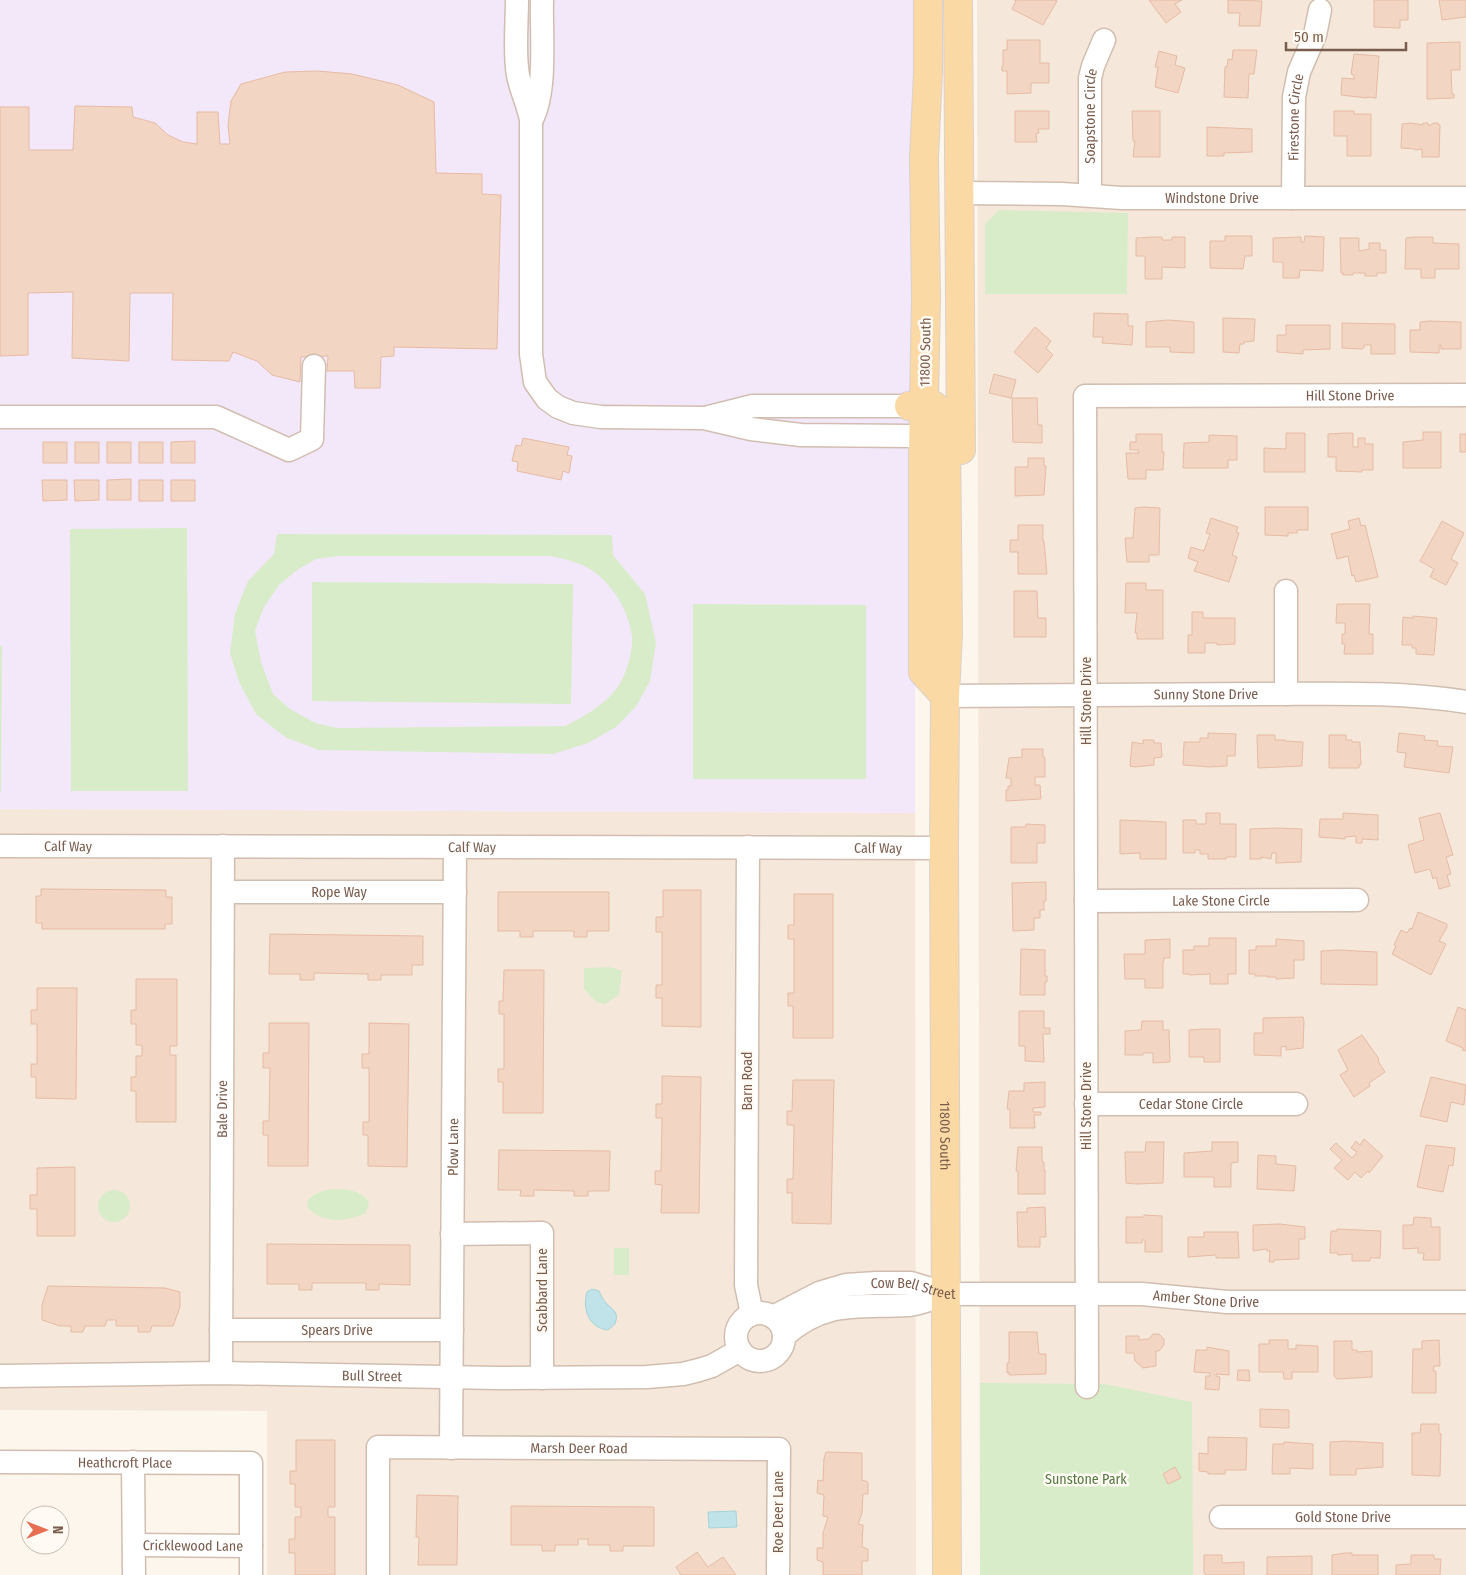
<svg xmlns="http://www.w3.org/2000/svg" width="1466" height="1575" font-family="'Fira Sans Condensed',sans-serif">
  <rect width="100%" height="100%" fill="#fdf6ec"/>
  <path fill="#f5e8da" d="M977,0H1466V1575H980Z
    M0,809L915,813L916,1575H267V1411L0,1410Z"/>
  <path fill="#f3e8fa" d="M0,0H915V813L0,809Z"/>
  <path fill="#d8ecc9" fill-rule="evenodd" d="M999,210L1128,213L1127,294H985V224Z
    M187,528L188,791H71L70,529Z
    M277,534L612,535L613,555L645,594L656,643L650,681L637,705L616,727L588,743L553,754L319,750L285,737L256,714L239,682L230,653L235,614L248,581L274,554ZM339,556H548C562,558 575,561 588,568C611,581 629,610 632,637C633,652 626,676 617,688C603,706 585,716 565,726L337,728L315,723L290,709L273,694L261,662L255,631L264,607L279,585L297,570L316,559Z
    M312,582L573,584L571,704L312,701Z
    M693,604L866,605V779H693Z
    M0,646H2L1,792L0,791Z
    M610,967L622,971L619,995L605,1004L596,1002L584,989V968Z
    M332,1189C347,1189 360,1190 369,1202L366,1213C347,1222 324,1224 308,1208C304,1195 322,1191 332,1189Z
    M98 1206a16 16 0 1 1 32 0a16 16 0 1 1-32 0Z
    M614,1248H629V1275H614Z
    M980,1383L1105,1384L1192,1402L1193,1575H980Z"/>
  <path fill="#bfe3e8" stroke="#a5d3da" d="M592,1289L599,1291C601,1295 603,1300 606,1303C614,1311 619,1312 615,1324L608,1330C589,1328 582,1309 587,1292Z
    M736,1511L737,1527L709,1528L708,1512Z"/>
  <path fill="#f3d5c3" stroke="#e6bba3" d="M1014,0H1054L1057,1L1043,25L1012,9L1016,1Z
    M1149,0H1182L1175,4L1181,12L1166,23Z
    M1228,0L1262,1L1260,26H1239L1240,13H1228Z
    M1374,0H1408V20H1400V28L1374,27Z
    M1439,0H1466V17L1442,20Z
    M1007,40H1040V63H1049V83H1031V93L1007,94V71H1002V66H1003V50H1007Z
    M1460,42V70H1451L1452,94H1454V98L1427,99V43Z
    M1233,50H1257L1254,74H1249L1248,98L1224,97L1225,67H1227L1228,59L1232,60Z
    M1159,51L1177,56L1175,65L1185,68L1178,93L1155,87L1158,67H1155Z
    M1354,54L1379,56L1376,98L1367,97V98L1341,95L1342,78L1354,79V75L1351,74Z
    M318,71L352,74L398,85L434,102L436,173L482,174V194L501,195L497,349L394,347V356L381,357L380,388H355L354,371H327L328,356L301,357L300,382L272,375L257,361L233,352L229,361L172,360L173,293H130L129,361L72,358L73,292L28,293V355L0,356V107H29V150H73L75,106L132,107L133,117L155,123L168,135L183,142L197,144V112H218L220,144H230L228,125L231,101L241,84L285,72Z
    M1015,111H1049V129H1038L1039,133L1036,134L1037,142H1015Z
    M1132,111H1160V157H1133L1135,141H1133Z
    M1334,111H1354V114H1371V156H1347V136H1334Z
    M1411,123L1423,125V123H1428V125H1431L1433,123H1438V125H1440L1439,157H1422V149L1415,150V149L1401,148L1402,124Z
    M1207,127L1252,129V152L1224,153V156H1207Z
    M1225,236H1252V256H1245L1243,269L1210,268V241H1225Z
    M1305,236L1324,237L1323,271L1300,270L1299,278H1283V262H1273V238L1301,237V242H1304Z
    M1153,237H1162V240H1172V237H1185V268L1162,267V279H1145V256H1136V238Z
    M1414,237H1433V243L1459,244V269H1435V278H1421V269H1405L1406,238Z
    M1340,238H1359V251L1369,249V243H1380V250H1386V273H1377V276H1365V273H1353V275H1343V273H1341Z
    M1094,313L1128,314V326H1133L1132,345L1102,343L1103,337H1093Z
    M1223,318L1255,319L1254,341L1244,342V344H1240L1239,353L1223,352Z
    M1168,320L1194,322V353L1170,352V347H1146V322Z
    M1428,321L1461,322V349H1441V345H1439V353L1410,352V330H1420V322Z
    M1342,323L1395,324V354H1371V345H1364V348L1362,349L1342,348Z
    M1286,325H1330V349L1303,350V354L1277,352V335H1286Z
    M1035,327L1051,341L1046,348L1053,355L1038,373L1014,352Z
    M994,374L1016,380L1011,398L989,393Z
    M1012,398H1037L1038,425H1042V443L1013,442Z
    M1423,432H1441V468H1403V442L1423,440Z
    M1286,433H1305V472H1264V448L1286,449Z
    M1346,433H1353V447H1358V438H1365V444H1373V470H1362V472L1336,471V457H1328V434Z
    M1136,434H1162V452H1164L1163,470H1146V479H1128L1126,453H1139L1138,450H1130V442H1136Z
    M1460,434H1466V452H1460Z
    M1209,435L1237,436V460H1228V468H1183L1184,443L1209,442Z
    M523,438L569,447L567,455L572,456L569,473L563,471L561,480L517,471L518,462L512,461L516,445L521,446Z
    M195,441V463H171V442Z
    M43,442H67V463H43Z
    M75,442H99V463H75Z
    M107,442H131V463H107Z
    M139,442H163V463H139Z
    M1028,458H1044V466H1046L1044,495L1015,496V467H1028Z
    M131,479V500H107V480Z
    M42,480H67V500L43,501Z
    M74,480H99V500L75,501Z
    M139,480H163V501H139Z
    M171,480H195V501H171Z
    M1143,507L1160,508L1159,555H1149V562H1127L1125,538H1133L1135,508Z
    M1265,507H1308V530H1297V533H1288V536L1265,535Z
    M1211,518L1238,527L1236,532L1239,533L1232,555L1237,557L1229,582L1194,571L1198,562L1188,558L1191,547L1204,551L1210,534L1206,533Z
    M1359,518L1361,526L1365,525L1378,577L1356,582L1354,575L1352,576L1348,556L1337,559L1331,534L1350,529L1348,521Z
    M1442,521L1464,533L1451,559L1458,563L1446,585L1430,577L1434,569L1420,561Z
    M1018,525H1043V541H1044L1047,574H1018V552H1010V540H1018Z
    M1126,583H1146V590H1163V639H1137V633H1135L1137,613H1125Z
    M1014,591H1037L1038,618H1046V637H1014Z
    M1337,604H1370L1369,634H1373V654H1344L1345,644H1342V634H1345V623H1336Z
    M1192,612H1203V618H1235V644L1217,645V643H1205V653H1188V635H1192Z
    M1413,616L1437,618L1434,655L1416,654V648H1412V645H1402L1403,617L1413,618Z
    M1208,733L1236,734L1235,756H1227V766L1210,767L1183,765L1184,742H1200V738H1208Z
    M1399,733L1425,736L1424,740L1438,741L1437,746L1453,747L1449,773L1404,767L1406,753L1397,752Z
    M1257,735H1275V740H1285V741L1303,742L1302,766L1258,768Z
    M1329,735H1346V740H1352V742H1360L1361,765H1359V768H1329Z
    M1143,740H1154V743H1161L1162,757L1154,758V765L1135,767L1130,766L1132,742L1143,744Z
    M1022,749H1043V757H1045V777H1035V785H1040L1041,799L1006,801V790H1008V786H1011V778H1006L1009,758L1022,757Z
    M1206,813H1220V824H1236V857H1226V859H1208V854H1200V850H1195V853H1183V820H1196V824H1206Z
    M1343,813L1378,815V840L1362,839V843H1356V836L1345,837V839L1319,837L1320,819H1343Z
    M1440,813L1453,855L1446,857L1451,874L1447,875L1450,886L1439,889L1436,877L1433,879L1430,869L1415,873L1408,845L1424,840L1419,818Z
    M1120,820L1166,822V859H1140V853L1120,854Z
    M1026,824L1045,825V843H1037V863H1011V827H1026Z
    M1277,828L1302,829L1301,862L1276,863V853H1272L1271,859L1261,857V859H1250V829Z
    M1046,882V901H1044V910H1040V918H1034V930L1013,931L1012,883Z
    M41,889L166,890V897H172V924H165V929H42V923H36V896H41Z
    M663,890H701V1027L662,1026V998H656V985H662V932H656V917H663Z
    M498,892H609V931H587V937H574V931H533V937H520V931H498Z
    M794,894H833V1038H793V1006H788V993H794V939H788V925H794Z
    M1418,912L1447,924V927L1439,941L1446,944L1431,975L1392,954L1396,946L1394,945L1401,930L1407,933L1410,928L1412,929Z
    M270,934L423,936V965H412V975H381V980H368V974L314,973V980H300V974H269Z
    M1209,938H1236V974H1228V984H1210V974L1189,975V974H1183V950H1194V946H1209Z
    M1170,939V958H1164L1163,963V988H1145V979H1125L1124,954H1145V940Z
    M1276,939L1304,941V960H1294V978L1276,979V977H1267V976H1255V974H1249V950H1256V946H1276Z
    M1021,949L1045,950V976H1047V982H1045V995H1020Z
    M1338,950L1377,952V985L1321,984V951Z
    M504,970H544L543,1113H503V1082H498V1069H504V1014H499V1001H503Z
    M136,979H177V1046H170V1055H176V1122H136V1091H131V1077H136V1056H142V1045H136V1024H131V1010H136Z
    M37,988H77L76,1099L36,1098V1077H31V1064H37V1024H31V1010H37Z
    M1458,1007L1466,1010V1051L1462,1050L1463,1048L1446,1041Z
    M1019,1011H1044V1028H1050V1034H1043L1044,1062L1025,1061V1046H1019Z
    M1303,1017L1304,1021L1303,1048L1286,1050V1046L1281,1047V1056L1254,1055V1033H1263V1018Z
    M1142,1021H1163V1030H1169L1170,1062L1153,1063V1053H1143V1055H1125V1031L1141,1030Z
    M269,1023H309L308,1166H268V1135H263V1121H269L270,1068H263V1053H269Z
    M369,1023L409,1024L407,1167L368,1166V1135H363V1122H369V1068H362V1054H369Z
    M1203,1029H1220V1062H1204V1057H1189V1030Z
    M1362,1035L1379,1059L1378,1061L1385,1072L1369,1083L1370,1086L1354,1097L1340,1075L1348,1070L1338,1050Z
    M662,1076L701,1077L699,1213H661L662,1185L655,1184V1171H661L662,1118H656V1104H662Z
    M1431,1077L1466,1085L1464,1105L1451,1102L1447,1122L1420,1116Z
    M793,1080H834L831,1224L792,1223V1193H787V1179H793L794,1125H787V1111H792Z
    M1045,1082V1107L1033,1108V1112H1041V1115H1034L1035,1128H1010V1109H1007L1009,1091H1024V1083Z
    M1364,1139L1383,1156L1369,1173L1368,1171L1361,1178L1355,1172L1348,1180L1334,1168L1342,1160L1330,1149L1336,1143L1352,1158L1357,1152L1351,1148L1356,1141L1360,1145Z
    M1146,1142H1164L1163,1183L1136,1184L1126,1183L1125,1152H1145Z
    M1212,1142H1238V1162L1231,1163V1187H1214V1177H1184V1153L1212,1151Z
    M1426,1145L1455,1148L1453,1166L1449,1165L1443,1192L1417,1187Z
    M1018,1147H1042V1162H1044V1170H1045V1194H1018V1171H1016Z
    M499,1150L610,1151L609,1191H588V1196H574V1191L534,1190V1196H520L521,1190H498Z
    M1258,1155L1276,1156V1164L1296,1166L1294,1191L1257,1189Z
    M75,1167V1236H37V1209H30V1195H37V1168Z
    M1045,1207L1046,1237H1040V1247H1018L1017,1212H1027V1208Z
    M1144,1215L1162,1216V1252H1145V1240H1142V1243H1126V1217H1144Z
    M1414,1217L1431,1218V1227H1440V1260H1423L1424,1253H1418V1248L1403,1249V1225H1413Z
    M1280,1224L1305,1227V1239H1299V1259L1274,1260V1262H1269L1270,1251H1267V1249L1253,1251V1225Z
    M1337,1229L1381,1231L1380,1258H1370V1261H1352V1254L1338,1255V1253H1330L1331,1231H1337Z
    M1204,1232H1238L1239,1258H1216V1255L1188,1257V1237H1204Z
    M267,1244L410,1245V1285L379,1284V1290H366V1283H312V1290H299V1284H267Z
    M48,1286L165,1288L180,1292V1307L173,1326H152L150,1332H138V1326H116V1320H107L105,1326H85L83,1332H71V1326H60L42,1320V1305Z
    M1009,1332H1037L1039,1354H1046V1374L1009,1375V1372L1007,1373V1363H1009Z
    M1153,1334H1159L1164,1339V1345L1159,1351H1156V1366L1143,1368L1135,1361L1134,1353H1126V1336H1139V1340L1149,1339Z
    M1269,1340H1288V1349H1296V1345L1318,1346V1372H1292V1379H1284L1283,1372H1259V1344H1269Z
    M1439,1340L1440,1366H1434L1433,1371H1436V1393H1412L1413,1349H1422V1341Z
    M1334,1341H1352V1350H1357V1352L1372,1351V1377L1337,1379L1334,1376Z
    M1207,1347L1229,1351V1375L1216,1374V1376L1220,1377L1219,1390L1205,1389L1206,1376H1210V1373L1194,1372L1196,1350H1207Z
    M1238,1370H1249L1250,1381L1237,1380Z
    M1260,1409L1289,1410V1428L1260,1427Z
    M1421,1424H1439V1433L1441,1434L1440,1476L1412,1475V1433H1420Z
    M1208,1437L1247,1438L1246,1470H1225V1474H1208V1472L1199,1471V1453L1208,1454Z
    M296,1440H335V1507H328V1517H335V1575H295V1553H289V1539H295V1517H301V1507H295V1484H290V1471H296Z
    M1346,1441L1383,1443V1467L1356,1469V1475H1330V1442Z
    M1284,1442L1313,1444V1469L1290,1468V1474H1272L1273,1444H1284Z
    M826,1452L862,1453V1480L868,1482V1494H863L862,1513L858,1524L863,1525L862,1547L868,1549V1561H862V1575H823V1562L817,1560V1548H823V1533L828,1517L823,1516L824,1495L817,1493L818,1480L823,1481L824,1458Z
    M1175,1467L1181,1478L1168,1484L1163,1474Z
    M417,1495L458,1496L457,1565H418L419,1537H416Z
    M511,1506L654,1507V1546H623V1551H610V1545H588V1539H578V1545H555V1551H542V1545H511Z
    M697,1552L708,1567L723,1557L736,1575H681L676,1567Z
    M1345,1553H1352V1555H1378V1575H1332V1555Z
    M1204,1555H1222V1563L1244,1562V1575H1206L1204,1573Z
    M1411,1555H1434V1559H1441L1440,1575H1396V1565L1411,1564Z
    M1312,1556V1575H1267V1557Z"/>
  <g fill="none" stroke-linecap="round" stroke-linejoin="round">
    <defs>
      <g id="minor">
        <path d="M517,0C517,21 514,55 518,75C521,91 528,104 531,120V354L535,382L547,399L558,407L573,413L601,417L704,418L751,429L801,435L909,436"/>
        <path d="M532,119C547,90 541,34 542,0"/>
        <path id="s1" d="M960,193L1062,194L1122,198H1466"/>
        <path id="s2" d="M1090,195V78L1093,66L1104,40"/>
        <path id="s3" d="M1293,198L1294,97L1299,72L1315,35L1320,10"/>
        <path d="M0,417H216L289,450L312,439L314,366"/>
        <path d="M709,417L753,406H909"/>
        <path d="M1286,694V591"/>
        <path id="s4" d="M945,696C1049,695 1153,694 1257,694C1327,694 1397,691 1466,702"/>
        <path id="s5" d="M0,846L944,848"/>
        <path d="M748,847L746,1285L752,1314"/>
        <path id="s6" d="M223,892H455"/>
        <path id="s7" d="M1086,901L1357,900"/>
        <path id="s8" d="M1086,1104H1296"/>
        <path d="M452,1234L542,1233V1378"/>
        <circle cx="760" cy="1337" r="24"/>
        <path id="s9" d="M773,1317L819,1293L846,1285L876,1283H911L947,1294H1142L1227,1302H1466"/>
        <path id="s10" d="M221,1330H452"/>
        <path d="M784,1336C825,1299 859,1308 909,1305C921,1304 935,1297 947,1294"/>
        <path id="s11" d="M221,1373L223,846"/>
        <path id="s12" d="M0,1376L221,1373L497,1378L647,1377L683,1374L699,1370L712,1366L740,1350"/>
        <path id="s13" d="M1087,1387L1085,396L1466,395"/>
        <path id="s14" d="M451,1448L455,847"/>
        <path id="s15" d="M0,1462L251,1463V1575"/>
        <path d="M133,1462L134,1575"/>
        <path id="s16" d="M1221,1517H1466"/>
        <path id="s17" d="M134,1545L251,1546"/>
        <path id="s18" d="M378,1575V1447L779,1449L778,1575"/>
      </g>
      <g id="major">
        <path d="M928,0V72L924,158L926,297L923,453V672L945,696"/>
        <path d="M958,0L961,450"/>
        <path id="s19" d="M909,406L933,405L940,411L946,432L948,633L945,696L944,848L947,1575"/>
      </g>
    </defs>
    <use href="#minor" stroke="#d1beb0" stroke-width="25"/>
    <use href="#major" stroke="#dad1cd" stroke-width="30"/>
    <use href="#minor" stroke="#fff" stroke-width="22"/>
    <use href="#major" stroke="#fbd9a5" stroke-width="28"/>
  </g>
  <g text-anchor="middle" stroke-width="5" stroke-linejoin="round" paint-order="stroke">
    <g font-size="14" fill="#7a5c4d" stroke="#fffaf3">
      <text dy="5" stroke="none"><textPath href="#s2" startOffset="79">Soapstone Circle</textPath></text>
      <text dy="5" stroke="none"><textPath href="#s3" startOffset="81">Firestone Circle</textPath></text>
      <text dy="5" stroke="none"><textPath href="#s1" startOffset="252">Windstone Drive</textPath></text>
      <text transform="translate(925 352) rotate(-89)" y="5">11800 South</text>
      <text dy="5" stroke="none"><textPath href="#s13" startOffset="1256">Hill Stone Drive</textPath></text>
      <text dy="5" stroke="none"><textPath href="#s4" startOffset="261">Sunny Stone Drive</textPath></text>
      <text transform="translate(1086 701) rotate(-90)" y="5">Hill Stone Drive</text>
      <text dy="5" stroke="none"><textPath href="#s5" startOffset="68">Calf Way</textPath></text>
      <text dy="5" stroke="none"><textPath href="#s5" startOffset="472">Calf Way</textPath></text>
      <text dy="5" stroke="none"><textPath href="#s5" startOffset="878">Calf Way</textPath></text>
      <text dy="5" stroke="none"><textPath href="#s6" startOffset="116">Rope Way</textPath></text>
      <text dy="5" stroke="none"><textPath href="#s7" startOffset="135">Lake Stone Circle</textPath></text>
      <text transform="translate(747 1081) rotate(-90)" y="5">Barn Road</text>
      <text dy="5" stroke="none"><textPath href="#s8" startOffset="105">Cedar Stone Circle</textPath></text>
      <text transform="translate(1086 1106) rotate(-90)" y="5">Hill Stone Drive</text>
      <text dy="5" stroke="none"><textPath href="#s11" startOffset="264">Bale Drive</textPath></text>
      <text dy="5" stroke="none"><textPath href="#s19" startOffset="759">11800 South</textPath></text>
      <text dy="5" stroke="none"><textPath href="#s14" startOffset="301">Plow Lane</textPath></text>
      <text transform="translate(542 1290) rotate(-90)" y="5">Scabbard Lane</text>
      <text dy="5" stroke="none"><textPath href="#s9" startOffset="148">Cow Bell Street</textPath></text>
      <text dy="5" stroke="none"><textPath href="#s9" startOffset="442">Amber Stone Drive</textPath></text>
      <text dy="5" stroke="none"><textPath href="#s10" startOffset="116">Spears Drive</textPath></text>
      <text dy="5" stroke="none"><textPath href="#s12" startOffset="372">Bull Street</textPath></text>
      <text dy="5" stroke="none"><textPath href="#s18" startOffset="329">Marsh Deer Road</textPath></text>
      <text dy="5" stroke="none"><textPath href="#s15" startOffset="125">Heathcroft Place</textPath></text>
      <text transform="translate(778 1512) rotate(-90)" y="5">Roe Deer Lane</text>
      <text dy="5" stroke="none"><textPath href="#s16" startOffset="122">Gold Stone Drive</textPath></text>
      <text dy="5" stroke="none"><textPath href="#s17" startOffset="59">Cricklewood Lane</textPath></text>
    </g>
    <g font-size="14" fill="#537a41" stroke="#fffaf3">
      <text x="1086" y="1484">Sunstone Park</text>
    </g>
  </g>
  <g transform="translate(45 1530) rotate(90)"><circle r="24" fill="#fffaf3" stroke="#cabbb1"/>
  <path d="M0-4L9 19L0 12L-9 19Z" fill="#e76f51"/>
  <text y="-8" font-size="14" font-weight="bold" text-anchor="middle" fill="#7a5c4d">N</text>
  </g>
  <path d="M1286 42v8h120v-8" fill="none" stroke="#7a5c4d" stroke-width="2.5"/>
  <text x="1294" y="42" font-size="15" fill="#7a5c4d" stroke="#fffaf3" stroke-width="4" paint-order="stroke">50 m</text>
</svg>
